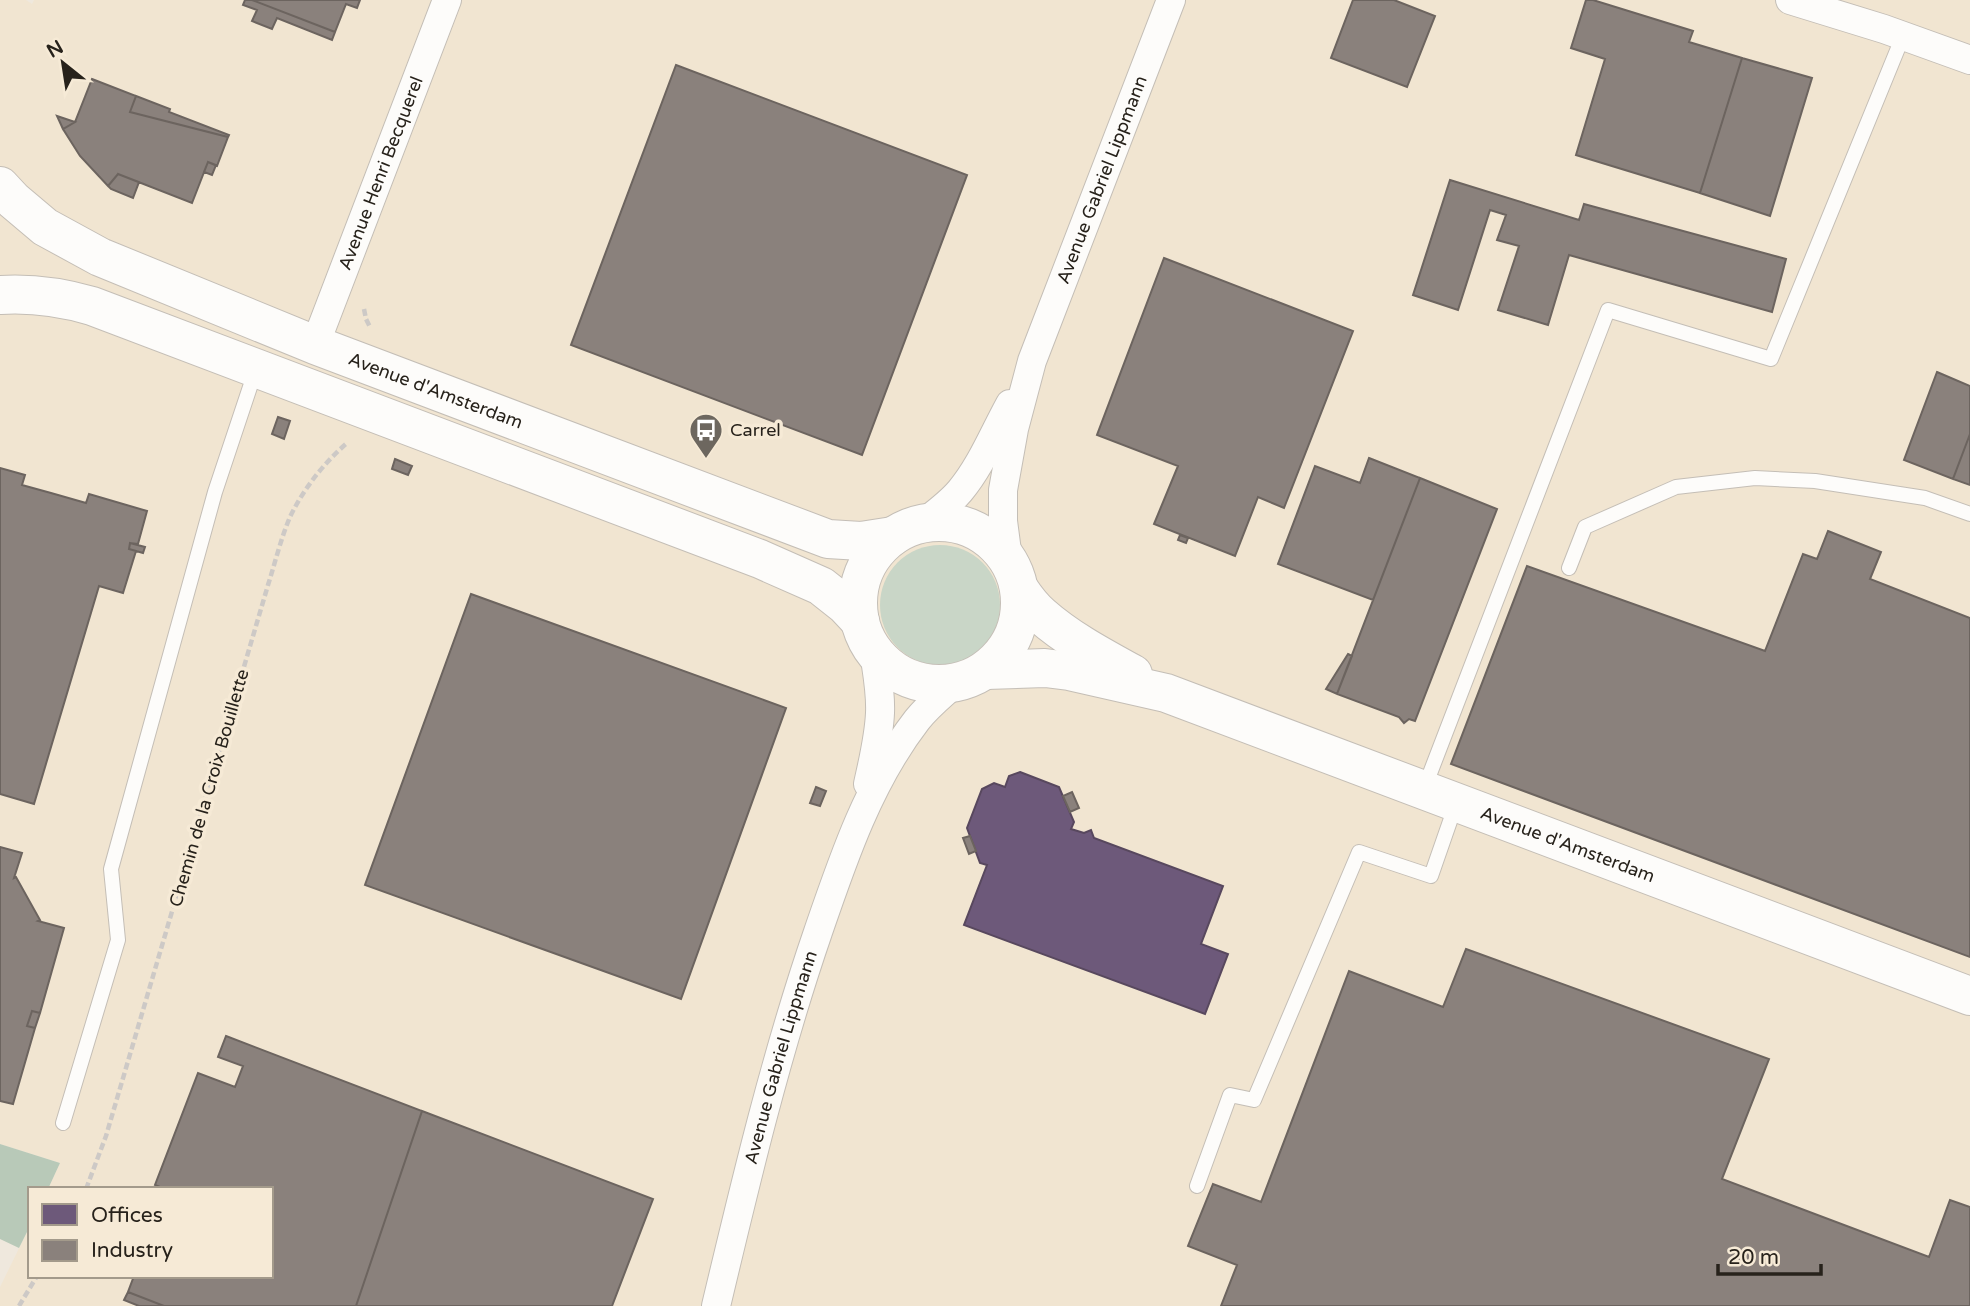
<svg xmlns="http://www.w3.org/2000/svg" width="1970" height="1306" font-family="'Varela Round',sans-serif">
  <rect width="100%" height="100%" fill="#efe8dd"/>
  <path fill="#f1e5d1" d="M0,0H26L32,4L34,0H1970V1306H0V1287L30,1226V1276H271V1189H48L60,1163L0,1144Z"/>
  <path fill="#c9d6c7" d="M880 605a60 60 0 1 1 120 0a60 60 0 1 1-120 0Z"/>
  <path fill="#b8c9b8" d="M0,1144L60,1163L48,1189H30V1226L19,1248L0,1239Z"/>
  <path fill="#6d597a" stroke="#58485e" stroke-width="2" d="M1020,772L1059,787L1074,822L1071,829L1084,833L1091,830L1094,838L1223,886L1201,944L1228,954L1205,1014L964,925L987,865L980,863L967,828L982,789L994,783L1005,787L1009,776Z"/>
  <path fill="#8a817c" stroke="#6c645f" stroke-width="2" d="M245,0H252L335,32L332,40L277,18L272,29L252,21L257,10L243,5Z
    M252,0H360L357,8L346,4L335,32Z
    M1353,0H1394L1435,16L1407,87L1331,58Z
    M1586,0H1593L1693,31L1689,42L1742,58L1700,193L1576,155L1605,59L1571,48Z
    M1742,58L1812,78L1770,216L1700,193Z
    M676,65L967,175L862,455L571,345Z
    M92,79L136,96L130,112L228,137L217,166L208,162L192,203L118,174L108,186L80,156L63,129L75,122Z
    M136,96L170,109L169,112L229,135L228,137L130,112Z
    M57,116L75,122L63,129Z
    M208,162L216,165L212,175L204,172Z
    M118,174L139,182L133,198L111,189L108,186Z
    M1450,180L1579,220L1584,204L1786,259L1772,312L1569,255L1548,325L1498,310L1519,246L1497,240L1506,215L1490,210L1458,310L1413,295Z
    M1164,258L1353,331L1284,508L1258,497L1235,556L1154,524L1178,466L1097,435Z
    M1937,372L1970,386V434L1953,479L1904,460Z
    M278,417L290,421L284,439L272,434Z
    M1970,434V485L1953,479Z
    M1369,458L1420,478L1373,600L1278,564L1315,466L1360,483Z
    M395,459L412,466L408,475L392,469Z
    M0,468L25,475L22,485L51,493L86,503L89,494L147,511L138,544L130,543L129,549L136,551L123,593L99,586L34,804L0,794Z
    M1420,478L1497,509L1415,721L1409,719L1404,723L1399,717L1337,694Z
    M1828,531L1881,552L1870,579L1970,618V957L1451,764L1527,566L1765,651L1803,554L1817,559Z
    M1180,535L1188,538L1186,543L1178,540Z
    M130,543L145,547L143,553L129,549Z
    M471,594L786,708L681,999L365,885Z
    M1348,654L1352,656L1337,694L1326,689Z
    M816,787L826,791L820,806L810,803Z
    M1072,792L1079,808L1070,812L1063,796Z
    M970,836L976,851L969,854L963,838Z
    M0,847L22,853L14,878L16,877L40,920L38,921L64,928L40,1013L32,1011L27,1026L35,1028L13,1104L0,1101Z
    M1466,949L1769,1059L1722,1179L1929,1257L1950,1200L1970,1207V1306H1221L1237,1265L1188,1246L1213,1184L1261,1202L1349,971L1443,1007Z
    M32,1011L40,1013L35,1028L27,1026Z
    M226,1036L422,1111L356,1306H164L128,1292L134,1276H271V1189H165L155,1185L198,1073L235,1087L243,1066L218,1057Z
    M422,1111L653,1199L612,1306H356Z
    M128,1292L164,1306H139L124,1300Z"/>
  <g fill="none" stroke-linecap="round" stroke-linejoin="round">
    <defs>
      <path id="lane" d="M1569,568L1585,527L1676,487L1755,478L1815,481L1925,498L1970,514
        M1424,789L1608,310L1771,359L1903,36
        M63,1123L118,940L111,869L215,492L256,369
        M1197,1186L1230,1095L1254,1100L1359,852L1431,876L1456,804"/>
      <g id="street">
        <path d="M1790,0L1884,29L1970,60"/>
        <path id="s1" d="M315,345L447,0"/>
        <path d="M922,524C935,514 949,504 960,491C981,466 994,433 1010,404"/>
        <path id="s2" d="M1008,559L1003,521V490L1014,429L1032,361L1171,0"/>
        <path d="M868,784C873,761 879,737 880,713C881,692 877,673 874,652"/>
        <path id="s3" d="M716,1306C746,1180 776,1054 818,932C843,859 869,782 917,720C928,706 942,695 955,683"/>
      </g>
      <g id="secondary">
        <path id="s4" d="M0,186L13,200L45,227L100,257L315,345L828,539L861,541L893,536"/>
        <path d="M0,295C32,293 61,297 92,306L760,559L821,586L845,605L860,621"/>
        <circle cx="939" cy="603" r="81"/>
        <path d="M1020,590C1026,599 1033,608 1041,615C1068,639 1102,657 1133,674"/>
        <path id="s5" d="M986,670L1045,668L1069,671L1166,693L1970,996"/>
      </g>
    </defs>
    <use href="#lane" stroke="#c4beb6" stroke-width="16"/>
    <use href="#street" stroke="#c4beb6" stroke-width="30"/>
    <use href="#secondary" stroke="#c4beb6" stroke-width="40"/>
    <path stroke="#cdc9c6" stroke-width="4.5" stroke-dasharray="7 3.5" stroke-linecap="butt" d="M364,309L366,319L370,327
      M86,1189L106,1136L268,585C275,563 281,538 290,517C304,488 324,463 347,443
      M19,1306L37,1276"/>
    <use href="#lane" stroke="#fdfcfa" stroke-width="14"/>
    <use href="#street" stroke="#fdfcfa" stroke-width="28"/>
    <use href="#secondary" stroke="#fdfcfa" stroke-width="38"/>
  </g>
  <defs>
    <symbol id="bus-pin" viewBox="-11 -11 22 30"><path d="M0 17L-7.5 6A9.5 9.5 0 1 1 7.5 6Z" fill="#6d675f" stroke="#f6ead6"/><path d="M-5-6H5V4H4V6H2V4H-2V6H-4V4H-5ZM-3.5-4V0h7V-4ZM-3.5 1.2v1.5H-2V1.2ZM2 1.2v1.5H3.5V1.2Z" fill="#fff"/></symbol>
  </defs>
  <g fill-rule="evenodd">
    <use href="#bus-pin" x="687" y="411" width="38" height="52"/>
  </g>
  <g text-anchor="middle" stroke-width="7" stroke-linejoin="round" paint-order="stroke">
    <g font-size="18" fill="#27221b" stroke="#f6ead6">
      <text dy="6" stroke="none"><textPath href="#s1" startOffset="184">Avenue Henri Becquerel</textPath></text>
      <text dy="6" stroke="none"><textPath href="#s2" startOffset="396">Avenue Gabriel Lippmann</textPath></text>
      <text dy="6" stroke="none"><textPath href="#s4" startOffset="485">Avenue d'Amsterdam</textPath></text>
      <text transform="translate(209 788) rotate(-74)" y="6">Chemin de la Croix Bouillette</text>
      <text dy="6" stroke="none"><textPath href="#s5" startOffset="612">Avenue d'Amsterdam</textPath></text>
      <text dy="6" stroke="none"><textPath href="#s3" startOffset="257">Avenue Gabriel Lippmann</textPath></text>
    </g>
    <g font-size="18" fill="#27221b" stroke="#f6ead6" text-anchor="start">
      <text x="730" y="436">Carrel</text>
    </g>
  </g>
  <rect x="28" y="1187" width="245" height="91" fill="#f6ead6" stroke="#a39a8b" stroke-width="2"/>
  <rect x="42" y="1204" width="35" height="21" fill="#6d597a" stroke="#a39a8b" stroke-width="2"/>
  <text x="91" y="1222" font-size="21" fill="#27221b">Offices</text>
  <rect x="42" y="1240" width="35" height="21" fill="#8a817c" stroke="#a39a8b" stroke-width="2"/>
  <text x="91" y="1257" font-size="21" fill="#27221b">Industry</text>
  <g transform="translate(63 63) rotate(330)" stroke="#f6ead6" stroke-width="5" paint-order="stroke">
  <path d="M0-5L12 26L0 18L-12 26Z" fill="#27221b"/>
  <text y="-10" font-size="19" font-weight="bold" text-anchor="middle" fill="#27221b">N</text>
  </g>
  <path d="M1718 1264v10h103v-10" fill="none" stroke="#27221b" stroke-width="3.5"/>
  <text x="1728" y="1264" font-size="21" fill="#27221b" stroke="#f6ead6" stroke-width="5" paint-order="stroke">20 m</text>
</svg>
